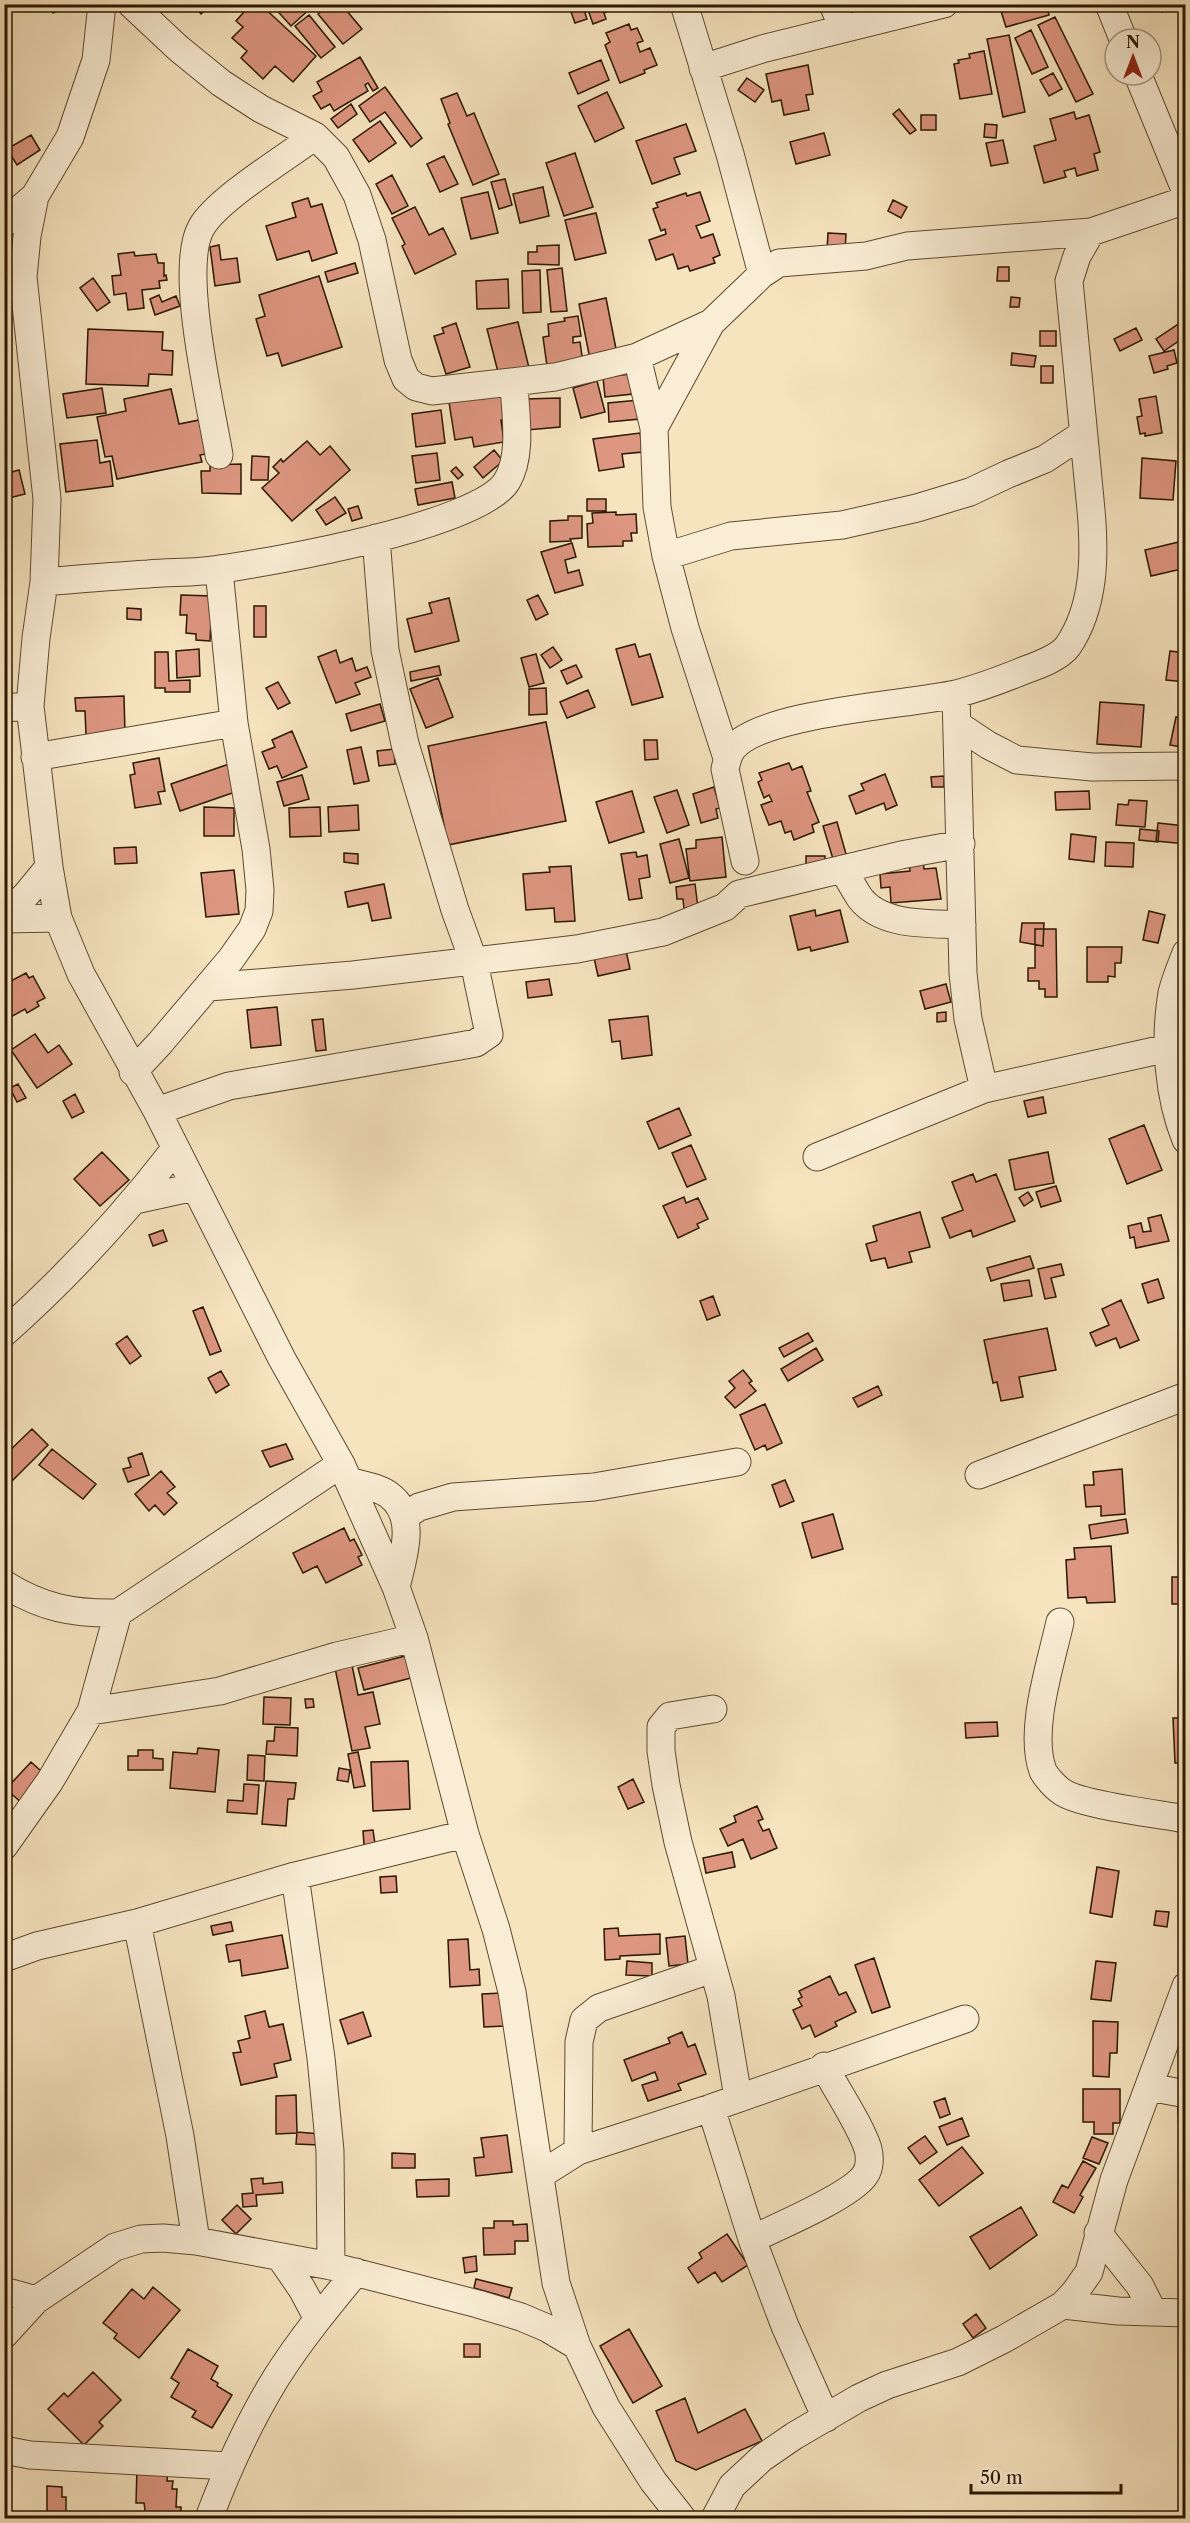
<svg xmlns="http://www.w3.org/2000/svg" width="1190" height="2523" font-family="'Libre Caslon Text',serif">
  <rect width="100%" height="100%" fill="#f6e4bf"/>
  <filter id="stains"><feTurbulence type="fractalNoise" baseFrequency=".00333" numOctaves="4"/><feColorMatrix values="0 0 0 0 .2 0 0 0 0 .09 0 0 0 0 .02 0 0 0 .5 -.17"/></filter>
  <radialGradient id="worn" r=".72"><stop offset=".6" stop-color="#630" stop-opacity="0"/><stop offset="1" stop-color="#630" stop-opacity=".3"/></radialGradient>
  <path fill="#dd9680" stroke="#2b1701" stroke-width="1.5" d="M49,4H71L53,13Z
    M193,4H213L201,14Z
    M251,4H260L316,56L293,82L275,66L263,79L241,58L247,51L232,38L243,27L236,21Z
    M271,4H311L313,6L291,26Z
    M330,4H341L362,29L343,44L318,14Z
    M586,4H610L612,9L604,13L606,19L593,24Z
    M1011,4H1046L1049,15L1006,27L1000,8Z
    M1158,4H1177L1162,12Z
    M583,7L587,19L575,23L571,12Z
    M309,15L335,47L321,58L295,26Z
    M1055,17L1093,94L1076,102L1038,25Z
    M629,24L631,30L637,28L643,41L637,43L640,52L650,48L657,65L644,70L645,73L620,83L605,45L610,42L606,33Z
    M1031,30L1048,67L1032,74L1015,38Z
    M1009,35L1025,112L1003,117L987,39Z
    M984,51L992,94L960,99L954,64L959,63L958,60L970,58L969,54Z
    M360,57L378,88L373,91L368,83L365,85L368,91L334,111L330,104L321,109L313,96L322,91L317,82Z
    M601,60L609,80L578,94L569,73Z
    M808,65L813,94L806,95L809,110L784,115L781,100L772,102L766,74Z
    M1053,73L1062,89L1049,96L1040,80Z
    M747,78L764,90L755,102L738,90Z
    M385,87L422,138L411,147L385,112L370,122L359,106Z
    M607,92L624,128L595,142L578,106Z
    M457,93L467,116L474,113L499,174L473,185L448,124L450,123L441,99Z
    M351,104L357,114L338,128L331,119Z
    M899,109L916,130L910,134L893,114Z
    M1074,112L1076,119L1089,115L1100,152L1094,154L1098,170L1077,176L1075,168L1064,171L1066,177L1044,183L1034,146L1056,140L1050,119Z
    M921,115H936V130H921Z
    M380,121L396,143L369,162L353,140Z
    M686,124L696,151L674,158L680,174L652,184L636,141Z
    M985,124L997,125L996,138L984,137Z
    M824,133L830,155L796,164L790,142Z
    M31,135L40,150L17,165L7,149Z
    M1003,140L1008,163L991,166L986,143Z
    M575,153L593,207L564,216L546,163Z
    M444,156L458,184L440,192L427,164Z
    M392,175L408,206L392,214L376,184Z
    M505,179L512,205L499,209L491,182Z
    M543,187L549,216L520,223L513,194Z
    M488,192L498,233L471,239L461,198Z
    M700,192L710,221L696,226L701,238L713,234L720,255L713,258L715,263L690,271L688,266L678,269L673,254L656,260L649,240L666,234L665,229L661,231L653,209L658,207L656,203L686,193L687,196Z
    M308,198L311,207L322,204L337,253L312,261L309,251L277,260L266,226L296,217L292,203Z
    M893,200L907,207L901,218L888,211Z
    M415,207L429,235L443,228L456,254L415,274L402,246L405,244L392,218Z
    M596,213L606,253L575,260L565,220Z
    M828,233L846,234L845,252L827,251Z
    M219,245L221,260L237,258L240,282L215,286L210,247Z
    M559,245V265L528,264V252H537V246Z
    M134,252L135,256L156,254L158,263H164V276L166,275L167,280L159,281L160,288L142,290L144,308L128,310L126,293L114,295L112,276L121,275L118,254Z
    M355,263L358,273L328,282L325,272Z
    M998,267H1009V281H997Z
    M562,268L567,311L551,312L547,270Z
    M540,270L541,312L523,313L522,271Z
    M319,276L342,347L282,366L278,353L267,356L256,319L265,316L259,295Z
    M93,278L110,302L97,311L80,288Z
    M508,279L509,308L477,309L476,281Z
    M159,295L162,302L176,296L180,306L155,315L150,299Z
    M1011,297L1020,298L1019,307H1010Z
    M606,298L618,359L591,364L579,304Z
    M578,316L581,336L573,337V343L580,342L583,363L547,366L543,337L549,336L548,324L565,321L564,318Z
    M1186,319V336L1164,351L1156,339Z
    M518,322L529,368L499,376L487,329Z
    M456,323L470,367L446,374L434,336L444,333L442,328Z
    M1136,328L1142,340L1120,351L1114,339Z
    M88,329L163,332L162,350L173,351L172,375L149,374L148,386L86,384Z
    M1040,331H1056V346H1040Z
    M1174,350L1177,363L1167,366L1168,369L1154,373L1149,356Z
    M1012,353L1036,356L1034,367L1011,365Z
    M1041,366H1053V383H1041Z
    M631,374L633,394L605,397L603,377Z
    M597,381L605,412L581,418L573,388Z
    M509,387L506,419L501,420L504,442L474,447L472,437L455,440L448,396Z
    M102,388L106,413L67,418L63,394Z
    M171,389L179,424L204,419L211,453L200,455L202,462L117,479L112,456L105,457L97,417L126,411L124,399Z
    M1156,396L1162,433L1145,436V433L1140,434L1137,417L1142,416L1139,399Z
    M560,398V427L527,430L525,399Z
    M639,400L640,419L609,422L608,403Z
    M441,410L445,443L416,447L412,414Z
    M640,433L643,452L622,454L624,467L599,471L593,439Z
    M97,440L100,463L110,461L113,486L66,492L60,444Z
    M307,441L320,455L330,446L350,470L292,521L262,488L279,473L273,467L281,459L283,462Z
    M494,450L503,461L483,478L474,467Z
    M437,453L440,480L416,483L412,456Z
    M252,456L269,457L268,480H251Z
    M1142,458L1176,461L1173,500L1140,498Z
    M241,464V494L202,493L201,471H210V465Z
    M456,467L463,475L458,479L451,471Z
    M19,470L25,494L9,498L4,474Z
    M452,482L455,498L418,505L415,489Z
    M335,497L346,513L326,525L316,510Z
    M587,499H606V511H587Z
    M358,506L362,518L352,521L348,509Z
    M616,512V515L636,514L637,533H631L632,541H623V546L588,547L587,524L593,523L592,513Z
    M568,516H582V538L570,539L571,541L550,542V521L568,520Z
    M1183,541L1186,568L1151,576L1145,550Z
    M572,543L576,557L565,560L568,573L579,570L583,585L555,593L541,552Z
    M181,595L212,596L210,641L196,640V634L186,633L187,615H180Z
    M538,595L548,614L536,620L527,600Z
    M449,598L459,641L415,652L407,619L432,613L429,603Z
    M254,606H266V637H254Z
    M127,608L141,609V620L127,619Z
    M635,644L639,657L650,654L663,697L632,705L616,649Z
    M553,647L562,660L550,668L541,655Z
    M199,649L200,676L177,678L176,651Z
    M336,650L340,663L352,658L356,671L367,667L371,677L355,683L360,694L336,703L318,657Z
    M1170,651L1186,653V682L1166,680Z
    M155,652H168L169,681L190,680V692H165V688H155Z
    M536,654L544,683L529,687L521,658Z
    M576,665L582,677L567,684L561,671Z
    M439,666L441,675L411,681L410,672Z
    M438,678L453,717L426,728L410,689Z
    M278,682L290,703L278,709L266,688Z
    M546,688L547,714L529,715V689Z
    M588,690L595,707L567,718L560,702Z
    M124,696L125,734L86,735L85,711H76L75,698Z
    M1100,702L1144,705L1141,747L1097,744Z
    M380,704L385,721L351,731L346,714Z
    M1176,717L1186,719V748L1170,745Z
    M546,722L566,821L448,845L428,746Z
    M292,731L307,767L282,778L277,766L269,769L262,752L275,747L272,740Z
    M644,740H657L658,759L645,760Z
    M361,747L369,781L354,784L347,750Z
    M394,749L395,764L379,766L377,751Z
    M159,758L165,791L158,792L161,804L135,808L130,775L135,774L133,763Z
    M232,763L241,790L180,811L171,784Z
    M789,763L792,770L802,766L811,791L807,792L819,822L812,825L814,832L794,840L791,831L785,833L781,821L769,825L761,805L772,801L769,795L764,798L758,782L762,780L759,773Z
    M885,774L897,805L886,810L884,803L856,814L849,796L864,790L861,784Z
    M302,775L309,799L284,806L277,782Z
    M944,776V787H932L931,777Z
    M714,787L720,808L716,809L718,818L701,823L693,794Z
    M677,790L689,825L667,833L654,797Z
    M632,791L644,832L609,843L596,802Z
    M1089,791L1090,809L1056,810L1055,792Z
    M1129,800L1147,801L1145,827L1116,825L1118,804L1128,805Z
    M358,805L359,830L329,832L328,807Z
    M204,807L234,808V836H204Z
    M320,807L321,836L290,837L289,808Z
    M837,822L846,854L833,859L823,826Z
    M1158,823L1186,826V844L1156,841Z
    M1140,829L1159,831L1158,842L1139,840Z
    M1071,834L1096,837L1094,862L1069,859Z
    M722,837L726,877L690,881L686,849L696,848V840Z
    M679,839L689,878L670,883L660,844Z
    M1106,842L1134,843L1133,867L1105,866Z
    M136,847L137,863L115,864L114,848Z
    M636,852L637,857L647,855L650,877L639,879L642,898L629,900L621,854Z
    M344,853L358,854V864L344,862Z
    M806,856H825V871H806Z
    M923,859L924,869L936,868L941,899L891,903L890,887L881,888L880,874L910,871L909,860Z
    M571,866L575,921L555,922L554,908L526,910L523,874L550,872L549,867Z
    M234,870L239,914L206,917L201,873Z
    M384,884L391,918L372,921L368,903L348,907L345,892Z
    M695,884L698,908L684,909L683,899H677L676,887Z
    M815,910L816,916L840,910L848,942L811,951L810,947L798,950L790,916Z
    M1149,911L1165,915L1158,943L1143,940Z
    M1022,923H1044L1043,946L1020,942Z
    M1035,929H1056L1057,997H1045V989H1039V981H1028V968H1035Z
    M625,946L630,969L598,976L593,953Z
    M1087,947H1122L1121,963H1115V977L1108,976V982H1087Z
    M26,973L29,978L33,976L45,998L37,1002L39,1006L27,1013L25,1009L7,1019L4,1015V992L10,989L7,983Z
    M549,979L552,995L528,998L526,982Z
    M946,984L951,1002L925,1009L920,991Z
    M277,1007L281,1045L251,1048L247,1010Z
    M946,1012V1021L937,1022V1013Z
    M648,1016L652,1055L622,1059L620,1041L612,1042L609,1020Z
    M323,1019L326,1050L316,1051L312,1020Z
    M35,1034L48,1053L59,1045L72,1064L37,1088L11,1050Z
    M18,1084L26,1098L17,1102L10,1088Z
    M75,1094L84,1112L72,1118L63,1101Z
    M1043,1097L1046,1113L1028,1117L1024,1101Z
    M679,1108L691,1135L659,1149L647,1122Z
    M1144,1125L1162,1170L1127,1184L1109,1139Z
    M691,1145L706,1179L687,1187L672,1153Z
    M102,1152L129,1180L100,1206L74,1179Z
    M1048,1152L1054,1183L1015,1190L1009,1160Z
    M973,1174L976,1182L996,1174L1015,1221L973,1237L971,1230L950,1238L942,1218L963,1210L952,1182Z
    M1056,1186L1061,1201L1041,1207L1036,1192Z
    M1028,1192L1033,1200L1024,1206L1019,1198Z
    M684,1197L686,1203L698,1198L708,1219L697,1224L699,1228L678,1238L663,1206Z
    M920,1212L930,1247L909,1252L912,1262L888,1268L885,1258L871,1261L866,1244L877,1241L873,1226Z
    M1161,1215L1169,1241L1136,1248L1134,1237L1130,1238L1128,1226L1141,1223L1143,1232L1151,1231L1148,1218Z
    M163,1230L167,1241L153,1246L149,1235Z
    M1030,1256L1034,1268L991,1281L987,1268Z
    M1061,1264L1064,1275L1051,1278L1056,1297L1045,1299L1038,1269Z
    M1158,1279L1164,1298L1148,1303L1142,1284Z
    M1029,1280L1032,1296L1004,1301L1001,1284Z
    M713,1296L720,1315L707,1320L700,1301Z
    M1121,1300L1139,1340L1120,1348L1116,1338L1096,1346L1090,1333L1109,1325L1102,1309Z
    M203,1307L221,1351L210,1355L193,1311Z
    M1047,1328L1056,1370L1019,1377L1023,1397L1001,1401L997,1382L993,1383L984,1340Z
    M808,1333L813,1341L784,1357L779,1348Z
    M127,1336L141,1356L130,1364L116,1344Z
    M816,1348L823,1360L788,1381L781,1369Z
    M743,1370L752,1381L749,1383L756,1391L735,1408L725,1397L735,1388L729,1381Z
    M221,1371L229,1385L216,1393L208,1378Z
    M878,1386L882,1395L858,1407L853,1398Z
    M765,1404L782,1443L767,1450L765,1445L755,1450L740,1415Z
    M32,1429L48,1445L4,1489V1456Z
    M286,1444L293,1459L270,1467L262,1451Z
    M52,1449L96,1484L83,1499L39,1465Z
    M142,1453L149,1475L128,1482L123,1469L131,1467L128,1458Z
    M1122,1469L1125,1514L1101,1516V1506L1086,1507L1084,1485H1094L1093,1472Z
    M161,1471L175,1487L167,1493L177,1503L164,1515L155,1505L149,1511L135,1494Z
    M785,1480L794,1501L780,1507L772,1485Z
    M833,1514L843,1549L812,1558L802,1523Z
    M1126,1519L1128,1533L1091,1539L1089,1525Z
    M344,1528L350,1541L354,1539L362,1555L358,1557L362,1565L326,1583L317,1566L303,1573L293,1553Z
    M1111,1546L1115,1602L1087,1603L1086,1597L1068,1598L1066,1560L1075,1559L1074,1548Z
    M1172,1577H1186V1604H1172Z
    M409,1655L415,1677L364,1690L358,1668Z
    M352,1665L358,1695L373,1692L380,1724L365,1727L370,1748L352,1751L335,1668Z
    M264,1697L291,1698L290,1725L263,1724Z
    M305,1699H313L314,1707L306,1708Z
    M1173,1718H1186V1763H1175Z
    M997,1722L998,1736L966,1738L965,1723Z
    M275,1727L298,1728L297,1756L266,1754L267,1741H274Z
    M198,1748L219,1750L215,1792L170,1788L173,1752L197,1754Z
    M138,1750H153V1758L163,1759V1770H128V1756H138Z
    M358,1752L365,1786L354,1788L348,1754Z
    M248,1755L265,1756L264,1781L247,1780Z
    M408,1761L410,1809L373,1811L371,1762Z
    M31,1762L49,1778L24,1805L6,1789Z
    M339,1768L350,1770L348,1782L337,1780Z
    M633,1779L644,1802L628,1809L618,1787Z
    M266,1781L296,1783L294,1799H288L286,1826L262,1824Z
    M244,1784L259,1785L257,1814L227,1812L228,1800L243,1801Z
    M757,1806L763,1819L758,1821L763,1831L769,1829L777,1848L751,1859L743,1839L728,1846L720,1829L736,1822L734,1816Z
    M373,1830L375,1844L364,1845L363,1831Z
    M732,1852L735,1867L706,1873L703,1858Z
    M1097,1867L1119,1871L1112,1917L1090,1913Z
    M396,1876L397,1892L381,1893L380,1877Z
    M1156,1911L1169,1912L1167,1927L1154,1925Z
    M231,1922L233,1931L213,1935L211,1926Z
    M618,1928L619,1936L660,1934V1954L620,1956V1959L605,1960L604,1929Z
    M282,1935L288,1968L242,1976L240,1960L229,1962L226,1945Z
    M685,1936L688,1964L669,1966L666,1938Z
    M468,1939L470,1970L479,1969L480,1985L450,1987L448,1940Z
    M874,1958L890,2007L872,2013L855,1965Z
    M627,1961L652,1963V1976L626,1975Z
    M1096,1961L1116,1963L1111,2001L1091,1999Z
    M830,1976L839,1995L846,1992L856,2012L835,2022L837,2026L815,2037L810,2025L802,2029L793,2010L802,2006L798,1999L802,1997L799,1991Z
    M502,1993L504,2026L484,2027L482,1994Z
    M265,2011L269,2027L283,2024L291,2060L274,2064L277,2077L241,2085L233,2053L241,2052L238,2041L250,2038L245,2016Z
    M363,2012L371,2036L348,2044L340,2020Z
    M1093,2021L1118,2022L1117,2053H1110L1109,2077L1093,2076Z
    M682,2032L688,2047L695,2044L706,2074L678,2084L681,2090L648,2101L642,2085L658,2080L655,2072L632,2081L624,2060L670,2043L668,2038Z
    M1083,2089H1120V2123H1113V2134H1094V2122H1083Z
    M296,2095L297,2133L276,2134V2096Z
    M945,2098L950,2114L940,2118L934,2102Z
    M1178,2108H1186V2130H1179Z
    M962,2118L969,2136L947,2145L939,2127Z
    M297,2132L320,2134L319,2145L296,2144Z
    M507,2135L512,2172L476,2176L474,2158L484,2157L481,2138Z
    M925,2136L937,2152L920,2164L908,2148Z
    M1092,2137L1108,2143L1099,2164L1083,2158Z
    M962,2147L983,2173L939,2206L919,2180Z
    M392,2153L415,2154V2168H392Z
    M1083,2161L1096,2168L1080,2195L1083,2197L1074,2213L1053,2202L1062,2185L1068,2188Z
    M263,2178V2184L282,2182L283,2193L256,2195L257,2206L243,2207L242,2194L253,2193L251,2179Z
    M449,2179V2196L417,2197L416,2180Z
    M237,2205L251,2219L236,2234L222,2220Z
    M1021,2207L1037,2235L990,2269L970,2237Z
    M494,2221H513V2225L527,2224L528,2241H515V2254L484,2255L483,2228H494Z
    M727,2234L748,2265L722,2282L715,2272L698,2283L688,2268L702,2258L699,2253Z
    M476,2256L477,2271L465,2273L463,2258Z
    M476,2279L512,2288L509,2298L474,2288Z
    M153,2287L180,2310L139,2358L114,2338L117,2334L103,2323L132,2289L144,2299Z
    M976,2314L986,2328L973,2338L963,2324Z
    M629,2329L662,2386L633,2403L600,2346Z
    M464,2344H480V2357H464Z
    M188,2349L218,2366L211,2379L218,2383L217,2386L232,2395L212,2428L192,2417L196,2411L171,2397L179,2383L171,2378Z
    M93,2372L121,2400L99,2422L103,2426L84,2445L48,2409L64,2393L68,2397Z
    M685,2398L698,2433L745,2409L762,2441L696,2470L676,2461L656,2411Z
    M137,2468L168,2469L167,2481H173L172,2489H177L176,2507H181V2518H146L144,2503H136Z
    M47,2486L62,2487V2497H66V2515H47Z"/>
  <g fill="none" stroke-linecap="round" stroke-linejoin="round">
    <defs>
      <path id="minor" d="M131,4L178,48L221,83L261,109L315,136L336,157L357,195L372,240L398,360L406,379L416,387L432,391L555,377L637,357L711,323L762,274L779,263L866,256L907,246L1091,232L1186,200
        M684,4L730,154L762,274
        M833,4L843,29
        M1109,4L1123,39
        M703,68L762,49L944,4
        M1138,75L1186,192
        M35,196L27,236L23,277L47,499L44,582L36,638L30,706L49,867L58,918L81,974L157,1111L282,1359L341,1464L396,1587L414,1638L465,1834L496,1929L512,1992L556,2283L577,2346L606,2407L653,2481L682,2518
        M4,223L35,196L70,137L96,60L102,4
        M637,357L654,428L657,507L666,556L685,628L727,758
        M654,428L711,323
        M219,455C211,406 178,269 201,228C216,200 287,157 315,136
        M666,556L731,536L842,525L917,508L970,492L1008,474L1045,459L1083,434
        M44,582C79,579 113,576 148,574C172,572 197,573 220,569C273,562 482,525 507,481C523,454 515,413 514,383
        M956,694L963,973L968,1019L984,1089
        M4,708L30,706
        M958,725L988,745L1017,760L1092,767L1186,766
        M35,757L234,723
        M745,861L725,769C727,761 728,754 733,748C763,712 908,705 956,694C979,688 1003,679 1025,670C1039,665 1059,658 1068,646C1095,606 1095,555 1091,510L1069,281L1077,256L1091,232
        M843,870C849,879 854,889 860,898C882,927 930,923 962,925
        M4,916L26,895L49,867
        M4,919L58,918
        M1186,953C1181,966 1175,980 1172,993C1164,1040 1168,1096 1186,1140
        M209,987L353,975L577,949L663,932L725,907L739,894L901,855L961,844
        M133,1072L160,1043L231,959L252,929L259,911L260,890L256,849L234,723L219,570
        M157,1111L229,1086L460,1046L476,1043L489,1034L474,962L455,910L405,744L385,650L376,538
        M817,1157L984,1089L1168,1048
        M135,1200L194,1187
        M4,1333C67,1277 124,1215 175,1149
        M979,1475L1186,1396
        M349,1481C361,1485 379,1487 389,1495C418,1516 403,1558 396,1587
        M405,1516L419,1507L453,1497L594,1487L737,1462
        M4,1584C42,1608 74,1614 118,1613L341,1464
        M1060,1622C1051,1663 1028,1731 1043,1771C1046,1777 1055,1787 1061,1791C1078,1805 1160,1814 1186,1819
        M713,1709L670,1716L661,1727V1751L666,1785L678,1842L721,1996L738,2097
        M91,1711L220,1691L337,1656L414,1638
        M4,1846L50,1781L91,1711L118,1613
        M295,1876L321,2058L330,2151L331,2266
        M137,1923L180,2136L196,2241
        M4,1958L37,1946L137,1923L295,1876L465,1834
        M1149,2087L1186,2094
        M711,2108L752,2239L785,2326L826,2418
        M578,2151L579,2042L584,2020L599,2008L712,1969
        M540,2175L578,2151L711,2108L965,2019
        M1098,2233L1140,2286L1153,2312
        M752,2239C777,2227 851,2196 865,2175C870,2168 870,2157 868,2149C861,2126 836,2089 824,2066
        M280,2257L302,2289L318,2319
        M4,2291L36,2300
        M1063,2305L1118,2311L1186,2313
        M4,2335L36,2300L115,2247L141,2239L163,2238L196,2241L331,2266L478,2304L521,2317L547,2328L577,2346
        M4,2450L30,2455L229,2466
        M209,2518C227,2470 249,2422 276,2378C300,2340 328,2306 356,2272
        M715,2518L732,2486L762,2458L794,2436L859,2398L887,2385L958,2362L1004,2339L1063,2305L1075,2292L1089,2272L1114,2180L1186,1986"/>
    </defs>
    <use href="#minor" stroke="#5e4a30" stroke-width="29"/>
    <use href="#minor" stroke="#f9edd5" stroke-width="27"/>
  </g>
  <rect width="1190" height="2523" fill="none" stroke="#f6e4bf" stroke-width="24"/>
  <rect x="6" y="6" width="1178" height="2511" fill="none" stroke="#2b1701" stroke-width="3"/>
  <rect x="12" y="12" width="1166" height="2499" fill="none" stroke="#2b1701" stroke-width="1.5"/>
  <g transform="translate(1133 57)"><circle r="28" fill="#f9edd5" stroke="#a79780" stroke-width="1.5"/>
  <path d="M0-4.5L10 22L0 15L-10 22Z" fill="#8f2418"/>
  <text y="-9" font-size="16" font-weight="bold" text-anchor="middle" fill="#2b1701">N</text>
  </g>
  <path d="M971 2484v9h150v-9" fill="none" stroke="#2b1701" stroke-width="3"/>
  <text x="980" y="2484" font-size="18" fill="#2b1701" stroke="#f9edd5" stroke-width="4.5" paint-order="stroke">50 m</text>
  <rect width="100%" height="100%" filter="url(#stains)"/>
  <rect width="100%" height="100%" fill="url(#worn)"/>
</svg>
